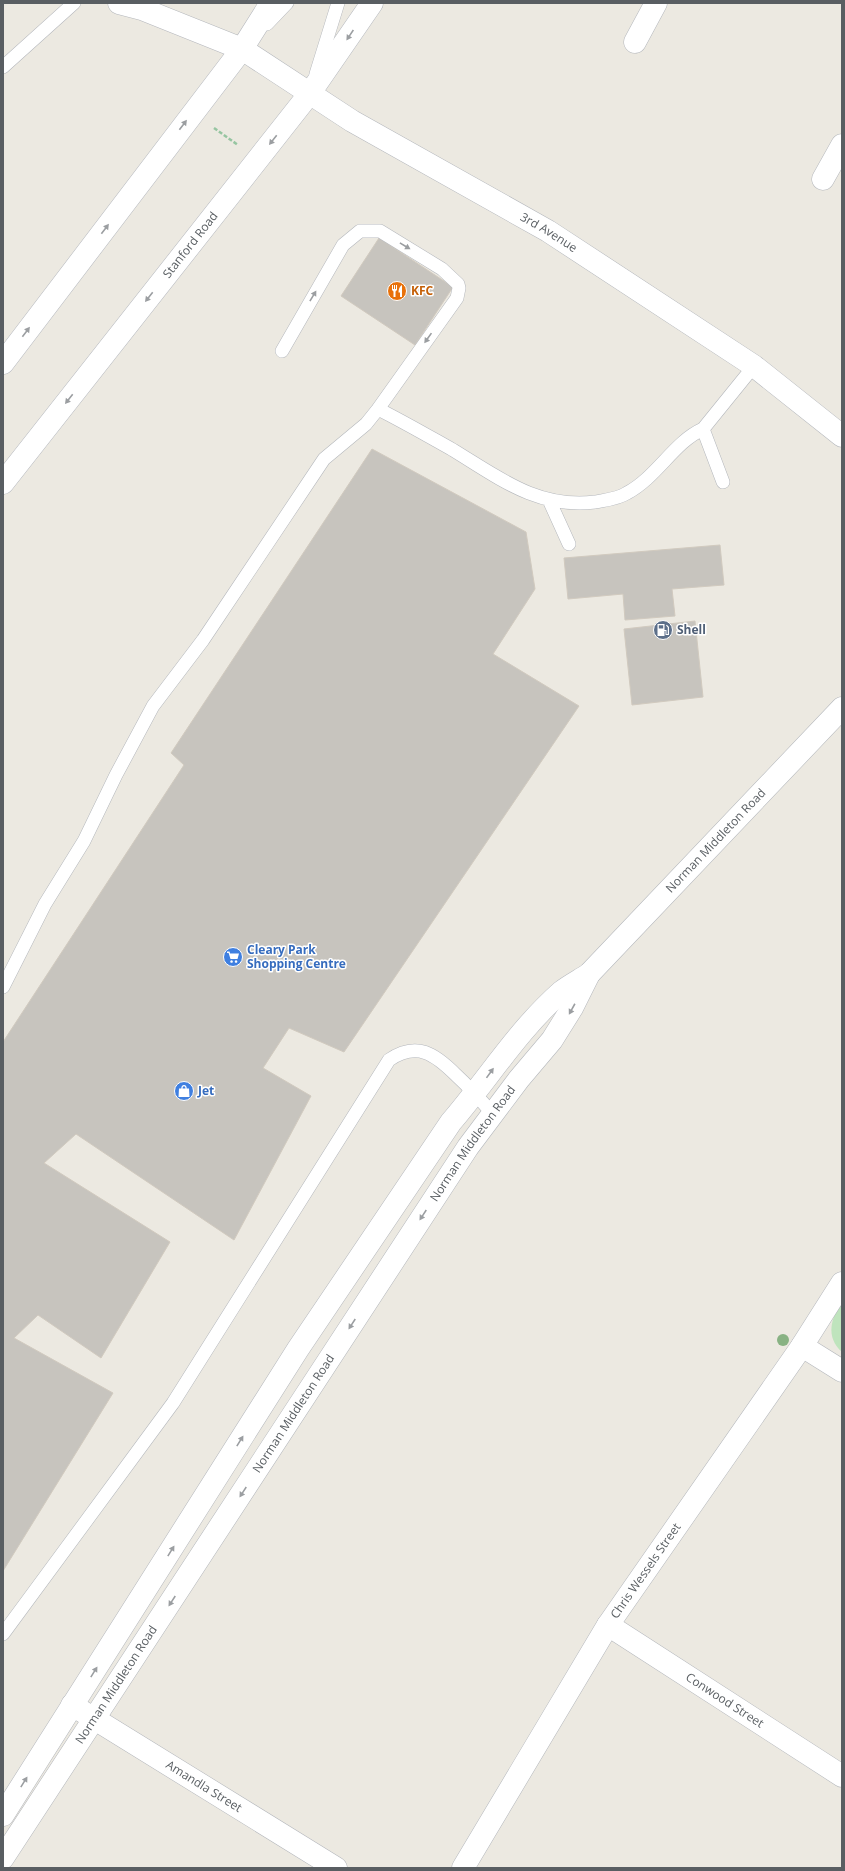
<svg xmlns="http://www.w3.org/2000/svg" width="845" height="1871" font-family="'Open Sans',sans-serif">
  <rect width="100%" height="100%" fill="#ece9e1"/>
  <path fill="#bfe4bd" d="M842,1301V1352C825,1337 831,1318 842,1301Z"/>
  <path fill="#c7c4be" stroke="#d1cabf" d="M379,238L453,287L415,345L341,296Z
    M372,449L526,532L535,589L493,654L579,706L344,1052L289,1028L263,1068L311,1096L234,1240L76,1134L44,1163L170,1242L101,1358L38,1315L14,1338L113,1393L3,1571V1042L184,765L171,753Z
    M720,545L724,585L672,589L675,616L625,620L623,594L568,599L564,558Z
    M695,621L703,697L632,705L624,629Z"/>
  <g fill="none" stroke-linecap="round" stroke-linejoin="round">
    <defs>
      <path id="service" d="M267,24L287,3
        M3,67L74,3
        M316,74L338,3
        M378,409C404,422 428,436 453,450C499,478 538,509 595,502C605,500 618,499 627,493C657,477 674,442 703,429L754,366
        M703,429L723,482
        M549,500L569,544
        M3,987L45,904L84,841L116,775L153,706L203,640L324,459L366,424L378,409L457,298L459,288L458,284L442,269L380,231H360L343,245L282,351
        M3,1634L173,1403L389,1060C417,1041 435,1054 456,1075C469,1087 480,1099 492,1113"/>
      <g id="minor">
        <path d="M635,42L656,3"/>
        <path d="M823,179L842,145"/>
        <path d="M802,1346L842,1371"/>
        <path id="s1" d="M608,1625L842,1776"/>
        <path id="s2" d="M72,1705L336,1868"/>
        <path id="s3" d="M463,1868L608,1625L802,1346L842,1283"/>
      </g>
      <g id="tertiary">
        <path id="s4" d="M119,3L142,9L242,49L352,121L548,231L754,366L842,436"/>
        <path id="s5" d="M3,1815L298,1349L451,1122C488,1079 518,1030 561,992C570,985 580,980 589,974L842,708"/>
        <path id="s6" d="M3,1858L468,1147L519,1079L552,1040L572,1008L589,974"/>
      </g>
      <g id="secondary">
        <path d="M3,363L242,49L271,3"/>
        <path id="s7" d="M3,483L310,93L372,3"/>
      </g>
    </defs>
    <use href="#service" stroke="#b4b7bc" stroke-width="14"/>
    <use href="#minor" stroke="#b4b7bc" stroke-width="23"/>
    <use href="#tertiary" stroke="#b4b7bc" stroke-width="23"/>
    <use href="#secondary" stroke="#b5b8be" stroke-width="23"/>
    <path stroke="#96c5a1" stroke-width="2.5" stroke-dasharray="4 2" stroke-linecap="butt" d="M214,128L238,145"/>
    <use href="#service" stroke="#fff" stroke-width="13"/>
    <use href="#minor" stroke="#fff" stroke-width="22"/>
    <use href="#tertiary" stroke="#fff" stroke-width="22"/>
    <use href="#secondary" stroke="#fff" stroke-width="22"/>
  </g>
  <circle fill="#88b283" cx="783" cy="1340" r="6"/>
  <defs><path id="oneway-solid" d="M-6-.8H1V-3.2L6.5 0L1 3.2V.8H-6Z"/></defs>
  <g fill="#9b9ea1">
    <use href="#oneway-solid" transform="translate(350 35) rotate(124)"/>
    <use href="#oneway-solid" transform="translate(183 125) rotate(-53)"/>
    <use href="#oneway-solid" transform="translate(273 140) rotate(128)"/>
    <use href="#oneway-solid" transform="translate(105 229) rotate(-53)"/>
    <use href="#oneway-solid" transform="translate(405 246) rotate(31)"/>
    <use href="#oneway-solid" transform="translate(313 296) rotate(-59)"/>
    <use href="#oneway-solid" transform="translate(149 297) rotate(128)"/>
    <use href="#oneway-solid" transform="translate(26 332) rotate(-53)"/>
    <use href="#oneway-solid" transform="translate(428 338) rotate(125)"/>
    <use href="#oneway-solid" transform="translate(69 399) rotate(128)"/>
    <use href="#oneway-solid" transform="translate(572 1009) rotate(119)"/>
    <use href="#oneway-solid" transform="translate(490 1073) rotate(-54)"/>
    <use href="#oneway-solid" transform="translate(423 1215) rotate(123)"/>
    <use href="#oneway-solid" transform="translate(352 1324) rotate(123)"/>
    <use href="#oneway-solid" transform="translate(240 1441) rotate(-58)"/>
    <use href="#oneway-solid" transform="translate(243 1492) rotate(123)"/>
    <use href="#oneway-solid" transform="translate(171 1551) rotate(-58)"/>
    <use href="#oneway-solid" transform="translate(172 1601) rotate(123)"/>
    <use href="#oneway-solid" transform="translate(94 1672) rotate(-58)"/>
    <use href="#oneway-solid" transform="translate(24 1782) rotate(-58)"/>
  </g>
  <defs>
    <symbol id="restaurant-disc" viewBox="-11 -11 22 22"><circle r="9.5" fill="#e8710a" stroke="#fff"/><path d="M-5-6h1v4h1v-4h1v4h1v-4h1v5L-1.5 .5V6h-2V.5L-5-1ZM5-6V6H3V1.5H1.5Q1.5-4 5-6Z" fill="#fff"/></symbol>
    <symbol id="fuel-disc" viewBox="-11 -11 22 22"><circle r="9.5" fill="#5c6f8a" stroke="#fff"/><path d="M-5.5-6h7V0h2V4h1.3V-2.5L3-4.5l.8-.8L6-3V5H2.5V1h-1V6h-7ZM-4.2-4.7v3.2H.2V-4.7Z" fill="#fff"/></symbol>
    <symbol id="supermarket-disc" viewBox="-11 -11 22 22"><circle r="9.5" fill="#3f7fe0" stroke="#fff"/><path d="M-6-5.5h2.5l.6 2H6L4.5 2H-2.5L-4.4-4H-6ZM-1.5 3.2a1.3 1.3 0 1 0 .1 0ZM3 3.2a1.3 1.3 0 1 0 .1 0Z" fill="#fff"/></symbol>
    <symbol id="shop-disc" viewBox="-11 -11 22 22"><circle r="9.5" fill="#3f7fe0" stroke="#fff"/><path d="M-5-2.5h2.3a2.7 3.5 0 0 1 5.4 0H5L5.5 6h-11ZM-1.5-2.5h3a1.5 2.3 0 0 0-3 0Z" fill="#fff"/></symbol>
  </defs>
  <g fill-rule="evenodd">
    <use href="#restaurant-disc" x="386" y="280" width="22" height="22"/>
    <use href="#fuel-disc" x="652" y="619" width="22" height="22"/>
    <use href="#supermarket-disc" x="222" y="946" width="22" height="22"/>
    <use href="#shop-disc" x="173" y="1080" width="22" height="22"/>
  </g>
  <g text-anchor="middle" stroke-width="3" stroke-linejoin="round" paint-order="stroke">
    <g font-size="12" fill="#595e62" stroke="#fff">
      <text dy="4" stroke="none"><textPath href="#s4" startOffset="489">3rd Avenue</textPath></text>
      <text dy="4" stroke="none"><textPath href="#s7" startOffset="303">Stanford Road</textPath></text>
      <text dy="4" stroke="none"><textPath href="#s5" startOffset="1213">Norman Middleton Road</textPath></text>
      <text dy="4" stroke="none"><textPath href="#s6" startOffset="855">Norman Middleton Road</textPath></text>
      <text dy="4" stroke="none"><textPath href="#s6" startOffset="531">Norman Middleton Road</textPath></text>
      <text dy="4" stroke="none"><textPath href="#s3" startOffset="349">Chris Wessels Street</textPath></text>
      <text dy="4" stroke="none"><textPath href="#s6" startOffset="207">Norman Middleton Road</textPath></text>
      <text dy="4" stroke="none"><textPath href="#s1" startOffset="139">Conwood Street</textPath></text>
      <text dy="4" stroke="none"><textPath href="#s2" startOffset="155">Amandla Street</textPath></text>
    </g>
    <g font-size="12" font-weight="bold" fill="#c56008" stroke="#fff" text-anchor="start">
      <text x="411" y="295">KFC</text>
    </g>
    <g font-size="12" font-weight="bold" fill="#4e5e75" stroke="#fff" text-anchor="start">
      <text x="677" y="634">Shell</text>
    </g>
    <g font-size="12" font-weight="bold" fill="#366cbe" stroke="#fff" text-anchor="start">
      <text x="247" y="954">Cleary Park<tspan x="247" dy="14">Shopping Centre</tspan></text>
      <text x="198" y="1095">Jet</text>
    </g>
  </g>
  <rect width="845" height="1871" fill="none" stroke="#595e62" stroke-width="8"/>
</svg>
